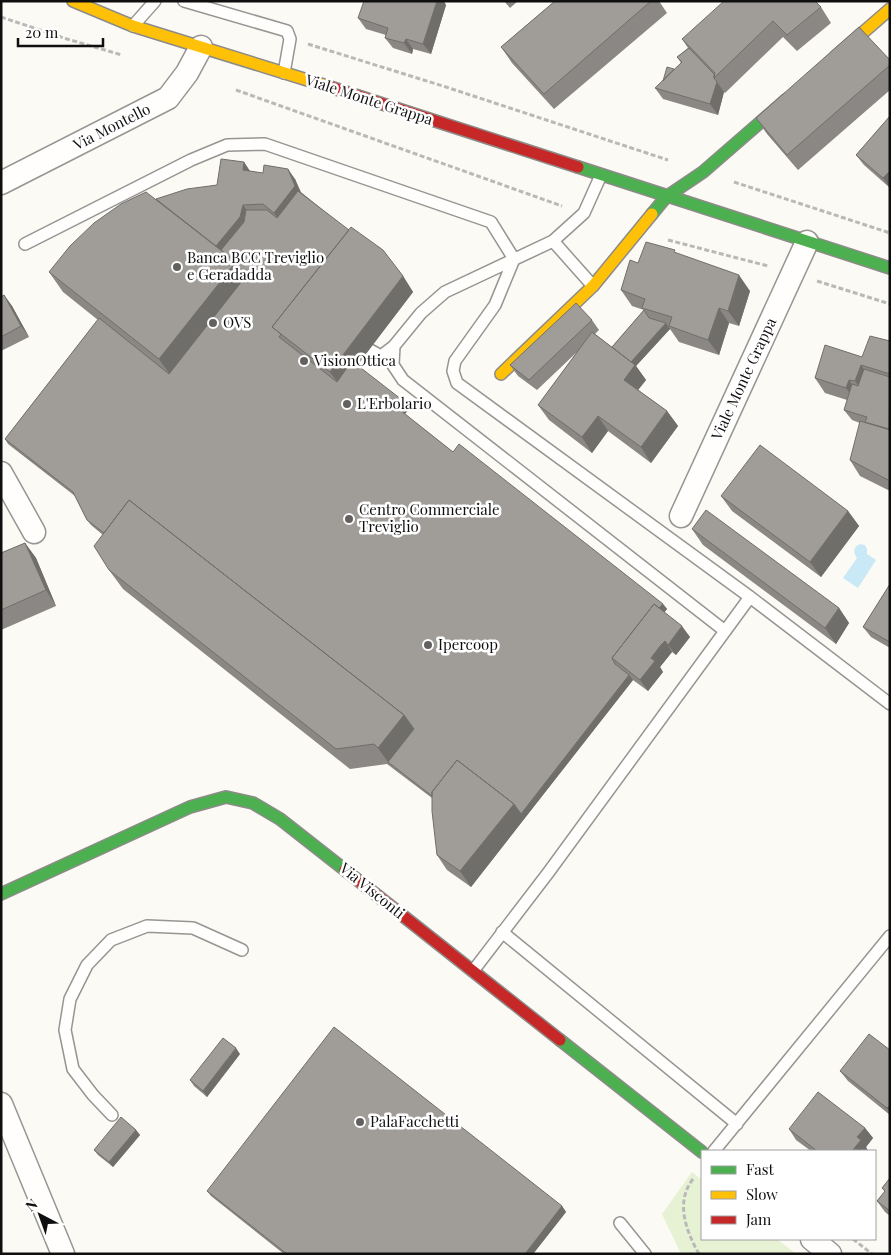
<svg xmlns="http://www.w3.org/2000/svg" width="891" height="1255" font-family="'Playfair Display',serif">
  <rect width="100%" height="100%" fill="#fcfaf4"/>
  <path fill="#e7f2d4" d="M692,1172L702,1180V1239H777L796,1254H681L662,1214Z"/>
  <path fill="#cae9f7" d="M860,544L865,545L867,549V554L876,560L858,588L843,578L857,558C853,552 853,547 860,544Z"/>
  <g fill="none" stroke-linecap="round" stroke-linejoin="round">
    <defs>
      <path id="lane" d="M184,1L287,31L290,39L284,73
        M133,26L155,1
        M25,244L191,160L227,145L265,144L491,222L514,259L495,305L455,361L453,371L457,383L750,597L890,704
        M593,286L553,241L584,213L601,175
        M394,346L393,365L403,380L725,631
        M370,350L381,356L394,346L421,313L445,292L553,241
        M502,932L737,1124
        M473,971L548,873L750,597
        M112,1115L93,1095L73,1069L65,1030L70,999L87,965L111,940L147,926L193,928L242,950
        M714,1151L890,936
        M620,1223L645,1254"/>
      <path id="street" d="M1,183L168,98L187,73L201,47
        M1,473L34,532
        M681,516L807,242
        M1,1104L63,1254
        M812,1239L830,1254"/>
      <path id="fast" d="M578,167L890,268
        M652,214L666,197L703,172L787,99
        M1,894L190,807L226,797L253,803L280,819L345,870
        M560,1040L702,1152"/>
      <path id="slow" d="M73,1L133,26L330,87
        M836,56L890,9
        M501,374L593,286L652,214"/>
      <path id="jam" d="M330,87L578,167
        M345,870L560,1040"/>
    </defs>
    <use href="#lane" stroke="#969592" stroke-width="14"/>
    <use href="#street" stroke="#969592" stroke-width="25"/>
    <use href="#fast" stroke="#8c8b89" stroke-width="14"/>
    <use href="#slow" stroke="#8c8b89" stroke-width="14"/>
    <use href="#jam" stroke="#8c8b89" stroke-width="14"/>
    <path stroke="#b9b9b8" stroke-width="3" stroke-dasharray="5 2.5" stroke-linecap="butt" d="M1,17L67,39L122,55
      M308,44L446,87L668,160
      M236,90L562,206
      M734,182L890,233
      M668,240L768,266
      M817,281L890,304
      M693,1179C675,1202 686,1231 699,1254
      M853,1239L872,1254"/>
    <use href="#lane" stroke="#fffefd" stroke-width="11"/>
    <use href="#street" stroke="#fffefd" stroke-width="22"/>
    <use href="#fast" stroke="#4caf50" stroke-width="11"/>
    <use href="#slow" stroke="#ffc107" stroke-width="11"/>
    <use href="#jam" stroke="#c62828" stroke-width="11"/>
  </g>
  <path fill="#8a8784" d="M504,1H518L510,8Z
    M555,1H659L667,13L554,109L512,63L501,47Z
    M730,2L821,7L831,23L797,51L783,37L725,93L724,92L718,115L663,99L655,88L681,63L677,57L688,48L682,39Z
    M446,5L431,54L413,49L412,54L393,48L385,38L386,35L366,29L358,18Z
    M890,60V90L798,170L767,134L756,118Z
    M890,116V188L864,165L856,155Z
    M244,162L250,171L295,179L301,192L403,276L413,292L357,365L410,408L405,414L453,452L663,604L667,609L664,612L690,637L676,655L672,652L660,667L663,672L648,691L633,680L524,819L471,887L447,870L437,855L432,798L387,764L350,769L123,589L109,570L103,535L91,525L87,520L75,496L8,444L5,439L98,320L63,292L49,272L156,199L217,185Z
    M678,254L750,291L739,326L729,323L719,355L679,342L670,329L636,366L646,380L638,390L667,411L678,426L651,463L608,431L592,453L549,420L538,405L577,352L537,390L518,376L510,365L592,320L599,330L595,334L612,347L644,310L632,306L621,290L638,263Z
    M4,295L12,306L29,337L1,351V297Z
    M890,341V491L860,476L850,460L860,423L852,420L844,410L847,400L825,393L815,378L862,357Z
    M721,496L848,511L859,526L821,577L732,511Z
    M692,529L839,608L849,623L836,644L703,545Z
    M25,543L36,558L56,606L1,630V553Z
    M890,584V648L871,637L863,627Z
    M890,1050V1115L848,1081L840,1071Z
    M240,1054L207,1097L194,1086L190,1080Z
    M865,1128L873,1138L866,1147L868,1151H811L796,1140L789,1129Z
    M136,1130L140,1135L113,1167L98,1155L94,1150Z
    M890,1178V1216L885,1212L877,1201L885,1192L882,1188Z
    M207,1191L562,1206L566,1212L533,1254H284L211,1196Z"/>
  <path fill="#706e6b" d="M437,1H444L446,5L431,54L423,44Z
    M406,39L413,49L412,54L404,43Z
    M717,82L724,92L718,115L710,104Z
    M244,162L251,173L243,170Z
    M288,169L295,179L302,196L281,223L274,213Z
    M890,171V188L883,178Z
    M243,205L250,215L223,258L214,249Z
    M236,262L249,281L173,379L159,359Z
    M739,275L750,291L739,326L728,311Z
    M403,276L413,292L341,387L330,372Z
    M4,295L12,306L29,337L21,326Z
    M719,308L729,323L719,355L708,340Z
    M666,323L670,329L636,366L646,380L634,395L624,380L628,365Z
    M861,365L872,380L866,396L855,381Z
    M849,380L859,395L857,403L846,388Z
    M406,403L410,408L404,415L400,410Z
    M667,411L678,426L651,463L641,447Z
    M598,416L608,431L592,453L582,437Z
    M848,511L859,526L821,577L810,562Z
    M25,543L36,558L56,606L46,590Z
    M663,604L667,609L622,666L617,662Z
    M839,608L849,623L836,644L825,628Z
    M682,626L690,637L676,655L668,645Z
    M665,641L672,652L660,667L663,672L648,691L640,680L651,658Z
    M629,675L633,680L471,887L460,871L514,804Z
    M404,715L418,735L388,762L378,748Z
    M236,1048L240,1054L207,1097L203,1091Z
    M890,1105V1112L887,1108Z
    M865,1128L873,1138L866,1147L868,1151H852L857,1137Z
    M136,1130L140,1135L113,1167L109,1162Z
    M562,1206L566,1212L533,1254H525Z"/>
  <path fill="#a09d99" stroke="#706e6b" d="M364,1H437L423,44L406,39L404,43L385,38L388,28L358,18Z
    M555,1H651L544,94L501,47Z
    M724,1H729L730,2L731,1H815L821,7L787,35L773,21L714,78L715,73L682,39Z
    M859,27L890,60V65L787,155L756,118Z
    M689,48L714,74V78L717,82L710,104L655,88L682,62L677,57Z
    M667,67L674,69L663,81Z
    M890,116V171L883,178L856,155Z
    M221,159L244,162L243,170L263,173L264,165L288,169L295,186L274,213L263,204L243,205L240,217L216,246L156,199L187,189L217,185Z
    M298,191L349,230L272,327L281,334L279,337L337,382L352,361L406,403L400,410L453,452L459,444L663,604L659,608L654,604L612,658L615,664L629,675L521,814L514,804L457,760L432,792V796L388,762L414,729L404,715L129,500L104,533L87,520L73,492L5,439L99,318L169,374L246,276L236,262L221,250L244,222L246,210H267L277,218Z
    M146,192L236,262L159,359L49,272L70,246L94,223L121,204Z
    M351,227L383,250L403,276L330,372L272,327Z
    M646,242L675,250L674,252L739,275L728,311L719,308L708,340L669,326L672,317L642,308L645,299L621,290L630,260L638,263Z
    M4,295L21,326L1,337V297Z
    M576,303L592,320L529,380L510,365Z
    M644,310L649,318L666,323L631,362L612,347Z
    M592,332L635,365L624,380L667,411L641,447L598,416L582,437L538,405Z
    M870,336L890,341V374L861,365L855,381L849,380L846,388L815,378L825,345L862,357Z
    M864,369L890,377L889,429L865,422L867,417L844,410L852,384L858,386Z
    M860,421L890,430V481L850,460Z
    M760,445L848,511L810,562L721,496Z
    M129,500L404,715L378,748L374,744L336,749L109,570L94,546Z
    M706,510L839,608L825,628L692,529Z
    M25,543L46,590L1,610V553Z
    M890,584V642L863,627Z
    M654,604L682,626L668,645L665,641L660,646L651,658L655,661L640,680L612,658Z
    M457,760L514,804L460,871L437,855L432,811V792Z
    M334,1027L562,1206L525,1254H287L207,1191Z
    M869,1034L890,1050V1105L887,1108L840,1071Z
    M223,1038L236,1048L203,1091L190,1080Z
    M818,1092L865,1128L857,1137L861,1140L852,1151H817L789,1129Z
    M121,1117L136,1130L109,1162L94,1150Z
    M890,1178V1211L877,1201L885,1191L882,1188Z"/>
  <g fill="#62615f" stroke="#fff" stroke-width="2">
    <circle cx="177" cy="267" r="5"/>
    <circle cx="213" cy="323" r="5"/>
    <circle cx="304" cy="361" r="5"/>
    <circle cx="347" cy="404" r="5"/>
    <circle cx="349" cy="519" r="5"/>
    <circle cx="428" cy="645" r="5"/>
    <circle cx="360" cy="1122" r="5"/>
  </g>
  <g text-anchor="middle" stroke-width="5" stroke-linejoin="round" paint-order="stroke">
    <g font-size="15" fill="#0f0f0f" stroke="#fff">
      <text transform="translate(369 100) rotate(18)" y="5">Viale Monte Grappa</text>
      <text transform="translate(112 127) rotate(-27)" y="5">Via Montello</text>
      <text transform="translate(744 379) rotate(-65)" y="5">Viale Monte Grappa</text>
      <text transform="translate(372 891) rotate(39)" y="5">Via Visconti</text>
    </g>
    <g font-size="15" fill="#0f0f0f" stroke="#fff" text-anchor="start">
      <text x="187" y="263">Banca BCC Treviglio<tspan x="187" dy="17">e Geradadda</tspan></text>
      <text x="223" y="328">OVS</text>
      <text x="314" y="366">VisionOttica</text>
      <text x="357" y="409">L'Erbolario</text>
      <text x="359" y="515">Centro Commerciale<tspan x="359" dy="17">Treviglio</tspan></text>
      <text x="438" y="650">Ipercoop</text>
      <text x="370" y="1127">PalaFacchetti</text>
    </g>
  </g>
  <rect width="891" height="1255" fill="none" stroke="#0f0f0f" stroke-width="5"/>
  <rect x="701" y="1150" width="175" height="90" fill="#ffffff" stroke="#9f9f9f"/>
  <rect x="711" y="1166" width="25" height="8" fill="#4caf50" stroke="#9f9f9f"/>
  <text x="746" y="1175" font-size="15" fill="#0f0f0f">Fast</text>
  <rect x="711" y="1191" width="25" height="8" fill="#ffc107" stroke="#9f9f9f"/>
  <text x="746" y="1200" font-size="15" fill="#0f0f0f">Slow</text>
  <rect x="711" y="1216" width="25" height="8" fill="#c62828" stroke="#9f9f9f"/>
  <text x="746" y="1225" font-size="15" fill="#0f0f0f">Jam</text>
  <g transform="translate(40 1215) rotate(319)" stroke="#ffffff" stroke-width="4" paint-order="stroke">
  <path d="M0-4L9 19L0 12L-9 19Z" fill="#0f0f0f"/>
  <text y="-8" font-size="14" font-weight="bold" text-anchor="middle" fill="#0f0f0f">N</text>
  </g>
  <path d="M18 38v8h85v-8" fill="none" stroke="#0f0f0f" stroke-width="2.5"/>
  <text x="25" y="38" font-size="15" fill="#0f0f0f" stroke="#ffffff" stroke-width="4" paint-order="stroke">20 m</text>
</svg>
